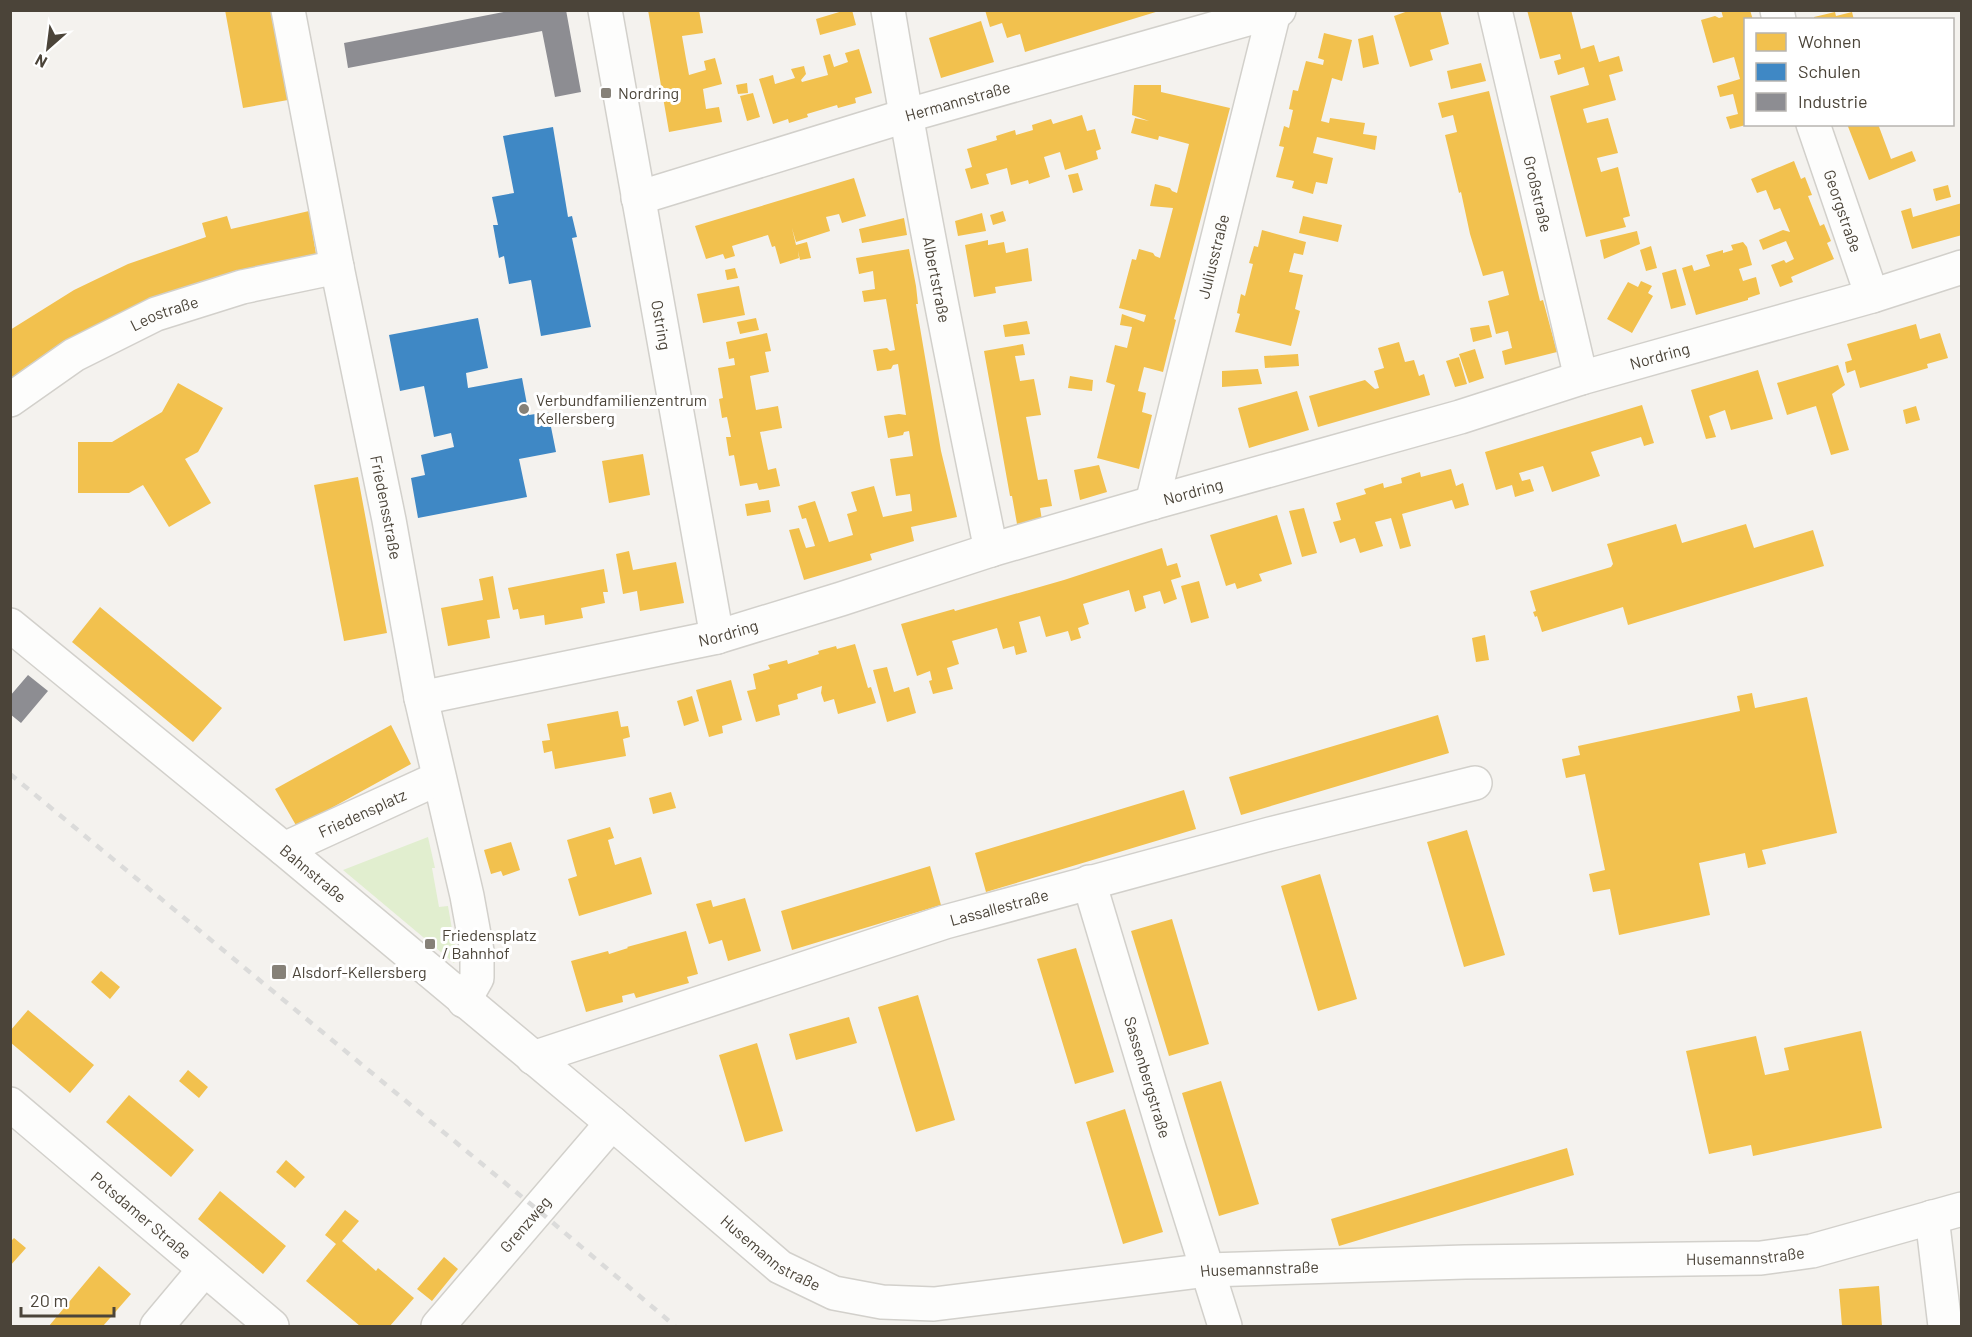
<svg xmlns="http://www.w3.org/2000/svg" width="1972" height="1337" font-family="Barlow,sans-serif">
  <rect width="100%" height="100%" fill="#f4f2ee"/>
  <path fill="#e1eecf" d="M428,837L435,868H432L439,907L448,906L457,958L454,963L343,870Z"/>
  <path fill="#f2c14e" d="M225,10H271L288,100L243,108Z
    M648,10H699L703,33L682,36L686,59L689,75L706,70L704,61L715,58L722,84L703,89L706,109L719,107L722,122L669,132Z
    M846,10H852L856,25L820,35L816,19Z
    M985,10H1052V12L1058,10L1159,11L1025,52L1020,34L1007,38L1002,23L990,27Z
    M1411,10H1440L1449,44L1430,50L1433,60L1410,67L1394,16Z
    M1527,10H1571L1581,49L1594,45L1599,62L1619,56L1623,71L1609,75L1616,100L1583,109L1587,123L1608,118L1618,153L1597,158L1601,172L1618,167L1630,216L1623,218L1626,227L1586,237L1550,96L1589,85L1584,67L1558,75L1554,61L1561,59L1560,54L1540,59Z
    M1721,10H1750L1753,20H1746V125L1730,129L1726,117L1738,114L1733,94L1720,97L1717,86L1740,79L1734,57L1713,63L1701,20L1715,16L1719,18L1723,17Z
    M1835,12L1836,16L1852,12L1854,20H1814V17Z
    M981,21L994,62L941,78L929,38Z
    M1324,33L1352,40L1342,81L1332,78L1321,121L1329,123L1330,118L1365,123L1363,134L1377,136L1375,150L1317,137L1313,153L1333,158L1327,184L1316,182L1313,194L1292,188L1294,181L1276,177L1284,147L1279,146L1284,126L1289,128L1293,110L1289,109L1293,90L1298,91L1306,61L1323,65L1324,60L1318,58Z
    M1373,35L1379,64L1363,68L1358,39Z
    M859,49L872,93L855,98L856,103L838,108L837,105L807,114L808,117L789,123L788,119L773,124L759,79L773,75L775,84L795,78L791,69L804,66L806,74L801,80L802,82L828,75L823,56L830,54L834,67L848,62L845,53Z
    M1481,63L1486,81L1451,89L1447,71Z
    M747,83L748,93L738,94L736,85Z
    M1134,85H1161V92L1230,108L1178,305L1174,319L1176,320L1163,372L1144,367L1138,391L1146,393L1142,412L1152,415L1139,469L1097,458L1115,385L1106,382L1115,345L1127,348L1132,327L1120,325L1122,314L1144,322L1146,315L1119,308L1132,259L1136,260L1139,249L1153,253L1155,256L1160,258L1173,208L1150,206L1155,184L1170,188L1172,191L1177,193L1189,144L1159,136L1158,140L1131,133L1135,118L1149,121L1132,115Z
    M1489,91L1540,301L1543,300L1557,352L1505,365L1502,351L1512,348L1508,331L1496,334L1488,301L1509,295L1503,271L1483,276L1470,234L1461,192L1459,193L1445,135L1457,132L1453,115L1442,118L1438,103Z
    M753,93L760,117L747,121L740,96Z
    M1082,115L1087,131L1095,129L1101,149L1096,151L1098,159L1065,170L1060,152L1044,157L1050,177L1029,184L1028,180L1011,185L1007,168L986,174L989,184L971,189L965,169L972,167L967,149L997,140L996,136L1015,130L1016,135L1033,130L1032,125L1051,119L1053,124Z
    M1847,124H1878L1891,159L1912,151L1916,161L1869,180Z
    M1794,161L1801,179L1805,177L1812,195L1808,196L1820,226L1824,224L1831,241L1827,243L1834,259L1791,277L1793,282L1780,287L1771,265L1784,260L1786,263L1794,259L1786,241L1763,250L1759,240L1783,230L1790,232L1780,208L1774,210L1766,190L1757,193L1751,179Z
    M1078,173L1083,190L1073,193L1068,175Z
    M854,178L866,216L842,223L839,214L826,217L830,231L796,242L792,228L796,245L807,242L811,258L800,260L798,251L799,258L780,264L775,246L772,247L768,235L732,246L735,256L725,259L723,254L706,259L695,226Z
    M1948,185L1951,197L1936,201L1933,189Z
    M1962,203V235L1912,249L1901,211L1911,208L1913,217Z
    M309,211L316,254L243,271L10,384V330L74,290L128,264L206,237L202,223L227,216L231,229Z
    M1003,211L1006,221L993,225L990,215Z
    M982,213L986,231L958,236L955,221Z
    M1303,216L1342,225L1338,242L1299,233Z
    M904,218L907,235L862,243L859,229Z
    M1262,230L1306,242L1303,255L1294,253L1289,272L1303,275L1295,309L1300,311L1291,346L1235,332L1240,314L1237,313L1241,294L1245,296L1253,264L1249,263L1254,246L1258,247Z
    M1637,231L1640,244L1604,259L1600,240Z
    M988,240V245L1004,242L1006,253L1028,248L1032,281L995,287L996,293L974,297L965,245Z
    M1743,242L1747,247L1752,265L1739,269L1743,281L1756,277L1760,294L1748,298V300L1696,315L1682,268L1692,265L1694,271L1710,266L1706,255L1723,250V253L1733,250L1731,245Z
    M1651,246L1657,268L1646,271L1640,250Z
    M909,249L916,286L918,304H916L941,451L957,517L911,527L914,541L870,554L872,560L804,580L789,530L799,528L806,548L815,546L806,518L802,519L798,506L815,501L829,542L853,535L847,514L857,511L851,492L874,486L883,517L912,511L910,494L896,496L890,459L913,456L909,431L904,432L903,435L888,438L884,416L899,414L906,415L898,364L893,365L891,369L877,371L873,350L887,348L890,351L895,350L886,299L864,302L862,291L875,289L873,271L859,274L856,258Z
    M735,268L738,278L727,280L725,270Z
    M1676,269L1686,305L1671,309L1662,273Z
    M1641,281L1652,286L1648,293L1653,296L1632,333L1607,319L1628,282L1638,287Z
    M739,286L745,315L703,323L697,294Z
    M756,318L759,330L740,334L737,322Z
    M1027,321L1030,334L1005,337L1003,325Z
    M1916,324L1920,339L1940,333L1948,358L1927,364L1928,368L1860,388L1855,370L1847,373L1845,362L1852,360L1847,344Z
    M1489,325L1492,337L1473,342L1470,328Z
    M767,333L771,351L765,352L769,372L750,376L756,410L778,406L782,428L760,432L768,470L776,468L780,486L759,490L757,483L740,486L734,455L729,456L726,437H731L727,417L722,418L719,399L723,398L718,368L735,365L734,358L729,359L726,342Z
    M1399,342L1405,362L1414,360L1419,376L1424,374L1430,395L1318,427L1309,396L1365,380L1375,389L1379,388L1374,371L1384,368L1378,348Z
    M1023,344L1025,355L1015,356L1020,381L1034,379L1041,415L1026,417L1038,480L1047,479L1052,506L1040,508L1042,520L1017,524L1012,496H1010L984,351Z
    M1475,349L1484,378L1469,383L1459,354Z
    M1298,354L1299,366L1265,368L1264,356Z
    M1459,357L1467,384L1455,387L1446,361Z
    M1838,365L1845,385L1832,394L1849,450L1831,455L1816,406L1787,415L1777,383Z
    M1258,369L1262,384L1222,387V371Z
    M1758,370L1773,419L1731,430L1725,410L1709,416L1716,437L1706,439L1691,390Z
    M1070,376L1093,380L1092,391L1068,388Z
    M178,383L223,408L198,452L185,459L211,503L169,527L143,485L129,493H78V442H112L162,412Z
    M1297,391L1309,430L1249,448L1238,408Z
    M1642,405L1654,443L1644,446L1641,437L1591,452L1600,476L1552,492L1543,466L1519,473L1522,481L1530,479L1534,491L1515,497L1512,485L1496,490L1485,452Z
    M1916,406L1920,420L1906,424L1903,410Z
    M643,454L650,495L609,503L602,461Z
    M1099,465L1107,492L1080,500L1074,470Z
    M1451,469L1456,486L1463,483L1469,505L1455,509L1452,500L1402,514L1411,546L1400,549L1391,518L1375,522L1383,546L1360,553L1355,538L1340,543L1333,522L1341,520L1336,503L1366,494L1364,489L1383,483L1384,488L1402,483L1401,478L1420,472L1421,477Z
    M358,477L387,633L344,641L314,485Z
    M769,500L771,512L747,516L745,504Z
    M1304,508L1317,553L1302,557L1289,511Z
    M1277,515L1292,564L1259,574L1262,581L1237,589L1235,583L1226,586L1210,535Z
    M1676,524L1682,543L1746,524L1754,548L1813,530L1824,566L1628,625L1623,607L1542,632L1537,616L1535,617L1533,612L1536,611L1530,591L1611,567L1613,564L1607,544Z
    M1162,548L1167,566L1177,563L1181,577L1171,580L1177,599L1164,604L1160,591L1143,596L1146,608L1135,612L1129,590L1083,604L1089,624L1078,628L1081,638L1071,641L1068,631L1046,637L1040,616L1019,622L1027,652L1016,655L1014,646L1003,649L997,628L952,641L959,664L947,668L953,689L933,694L929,681L932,680L930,671L917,676L901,624L954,609L955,611L1064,580Z
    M629,551L633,570L676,562L684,603L640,611L637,591L623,594L616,554Z
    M604,569L608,592H603L605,603L581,608L583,618L545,625L544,615L520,619L518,609L513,610L508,588Z
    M493,576L500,618L487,620L490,638L448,646L441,608L483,600L479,579Z
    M1199,581L1209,618L1191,623L1181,586Z
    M100,607L222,708L193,742L72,642Z
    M1485,635L1489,660L1476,662L1472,638Z
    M855,644L868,688L871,687L876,703L838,714L834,699L824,702L821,693L822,686L797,694L798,699L778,705L780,715L756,722L747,691L756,689L753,674L770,669L768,665L787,660L788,664L819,654L818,651L836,646L837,649Z
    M887,667L894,692L909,687L916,713L887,722L873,670Z
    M731,680L742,720L722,726L723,733L709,737L696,690Z
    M1752,693L1755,708L1807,697L1837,833L1762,850L1766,864L1748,868L1745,853L1699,863L1710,915L1619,935L1610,889L1593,892L1589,874L1605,870L1585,774L1566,778L1562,759L1580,755L1578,746L1740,711L1737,696Z
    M692,696L699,721L684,726L677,701Z
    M618,711L621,727L628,726L630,737L623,739L626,756L555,769L552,751L544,753L542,741L550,740L547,724Z
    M1438,715L1449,753L1241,815L1229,777Z
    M391,725L411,764L297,827L275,789Z
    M1184,790L1196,829L986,892L975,853Z
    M671,792L676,808L653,814L649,798Z
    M610,827L614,838L608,840L615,865L641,857L652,894L579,916L568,879L577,876L567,840Z
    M1467,830L1505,955L1464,967L1427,842Z
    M511,842L520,870L503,876L501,871L491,874L484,850Z
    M930,866L941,905L792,950L781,911Z
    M1320,874L1357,999L1318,1011L1281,886Z
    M745,898L761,951L728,961L722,940L709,944L696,904L711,900L713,907Z
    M1172,919L1209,1044L1169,1056L1131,931Z
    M686,931L698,974L687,977L689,983L636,998L634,993L622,996L623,1002L586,1012L571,961L608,951L609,954L628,948L627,947Z
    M1076,948L1114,1072L1075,1084L1037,959Z
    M101,971L120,987L110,999L91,982Z
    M918,995L955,1120L916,1132L878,1007Z
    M28,1010L94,1065L70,1093L10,1042V1031Z
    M849,1017L857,1043L796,1060L789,1034Z
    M1861,1031L1882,1128L1753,1156L1751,1145L1709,1154L1686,1051L1756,1036L1765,1075L1789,1070L1784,1048Z
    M757,1043L783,1131L745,1142L719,1055Z
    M188,1070L208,1087L199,1098L179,1081Z
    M1221,1081L1259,1204L1219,1216L1182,1093Z
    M129,1095L194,1150L171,1177L106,1122Z
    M1125,1109L1163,1232L1123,1244L1086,1122Z
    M1567,1148L1574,1175L1339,1246L1331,1219Z
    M286,1160L305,1177L295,1188L276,1172Z
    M220,1191L286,1246L263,1274L198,1219Z
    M345,1210L359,1221L342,1241L376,1271L378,1268L414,1298L390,1326H360L306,1281L336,1244L325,1235Z
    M14,1238L26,1248L10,1266V1242Z
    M444,1257L458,1269L432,1301L417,1289Z
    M99,1266L131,1294L103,1326H49Z
    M1879,1286L1882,1326H1842L1839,1289Z"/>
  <path fill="#3f88c5" d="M553,127L568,217L572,216L577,237L572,238L591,327L541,336L531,280L509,284L504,256L499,258L493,225H498L492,197L514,193L503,136Z
    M478,318L488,368L466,373L468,388L522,378L529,415L548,412L556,452L519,459L527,497L418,518L411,478L425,475L421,455L454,447L451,433L434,437L424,386L400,391L389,335Z"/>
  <path fill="#8d8d92" d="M514,10H566L581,92L555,97L542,31L348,68L344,43Z
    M28,675L48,691L21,723L10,714V696Z"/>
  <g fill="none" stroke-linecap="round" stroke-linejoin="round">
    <defs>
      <g id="minor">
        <path id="s1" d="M288,10L337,267L389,520L421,698L467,896L477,951V978L464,1001"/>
        <path id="s2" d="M605,10L717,637"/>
        <path id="s3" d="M888,10C918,191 954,371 991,550"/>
        <path id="s4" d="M1495,10L1581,378"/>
        <path d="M1777,10L1779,20"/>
        <path id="s5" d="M1813,124L1872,296"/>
        <path id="s6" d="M638,198L905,116L1279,10"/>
        <path id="s7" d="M10,400L74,355L156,314L242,287L337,267"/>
        <path id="s8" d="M1152,503L1274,12"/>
        <path id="s9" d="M10,625L284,849L612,1123L780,1267L834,1293L882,1302L934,1304L1208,1270L1465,1262L1761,1258L1812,1251L1962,1209"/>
        <path id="s10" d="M421,698L717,637L841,599L991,550L1152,503L1460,417L1581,378L1872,296L1962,267"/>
        <path id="s11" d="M284,849L439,778"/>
        <path id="s12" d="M1089,882L1168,1145L1225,1326"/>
        <path id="s13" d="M533,1058L945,922L1270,834L1475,783"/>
        <path id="s14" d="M10,1104L272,1326"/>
        <path d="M1932,1217L1945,1326"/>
        <path d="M157,1326L204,1270"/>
        <path id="s15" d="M438,1326L612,1123"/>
      </g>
    </defs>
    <use href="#minor" stroke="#d2d0cb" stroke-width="36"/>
    <use href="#minor" stroke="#fdfdfc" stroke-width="33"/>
    <path stroke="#dbdbda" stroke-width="4.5" stroke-dasharray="8 8" stroke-linecap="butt" d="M10,774L539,1211L675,1326"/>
  </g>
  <g fill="#868178" stroke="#fff" stroke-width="2">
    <rect x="600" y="87" width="12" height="12" rx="3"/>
    <circle cx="524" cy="409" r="6"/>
    <rect x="424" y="938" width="12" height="12" rx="3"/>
    <rect x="271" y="964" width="16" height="16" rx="3"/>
  </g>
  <g text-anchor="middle" stroke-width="6" stroke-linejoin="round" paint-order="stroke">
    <g font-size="16" fill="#4b4439" stroke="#fff" text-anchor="start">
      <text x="618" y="99">Nordring</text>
      <text x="536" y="406">Verbundfamilienzentrum<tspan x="536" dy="18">Kellersberg</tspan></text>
      <text x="442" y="941">Friedensplatz<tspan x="442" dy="18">/ Bahnhof</tspan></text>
      <text x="292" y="978">Alsdorf-Kellersberg</text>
    </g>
    <g font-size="16" fill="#4b4439" stroke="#fff">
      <text dy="6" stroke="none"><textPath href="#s6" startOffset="334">Hermannstraße</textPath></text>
      <text dy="6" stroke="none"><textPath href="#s4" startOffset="189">Großstraße</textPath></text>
      <text dy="6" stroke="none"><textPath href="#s5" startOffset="92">Georgstraße</textPath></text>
      <text dy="6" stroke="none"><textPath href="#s8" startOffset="254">Juliusstraße</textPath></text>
      <text dy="6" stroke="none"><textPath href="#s3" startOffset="274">Albertstraße</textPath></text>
      <text dy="6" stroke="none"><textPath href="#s7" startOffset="178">Leostraße</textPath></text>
      <text dy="6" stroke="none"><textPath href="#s2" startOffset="320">Ostring</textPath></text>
      <text dy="6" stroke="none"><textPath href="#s10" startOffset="1286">Nordring</textPath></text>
      <text dy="6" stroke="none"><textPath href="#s10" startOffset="800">Nordring</textPath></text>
      <text dy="6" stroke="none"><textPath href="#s1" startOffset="507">Friedensstraße</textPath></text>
      <text dy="6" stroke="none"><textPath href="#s10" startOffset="314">Nordring</textPath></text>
      <text dy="6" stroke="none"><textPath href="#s11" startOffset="86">Friedensplatz</textPath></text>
      <text dy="6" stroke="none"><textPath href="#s9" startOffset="392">Bahnstraße</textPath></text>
      <text dy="6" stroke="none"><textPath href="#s13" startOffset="490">Lassallestraße</textPath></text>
      <text dy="6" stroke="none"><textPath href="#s12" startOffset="204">Sassenbergstraße</textPath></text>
      <text dy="6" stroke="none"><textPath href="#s14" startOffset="172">Potsdamer Straße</textPath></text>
      <text dy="6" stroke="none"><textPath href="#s15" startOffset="134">Grenzweg</textPath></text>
      <text dy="6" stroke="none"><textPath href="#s9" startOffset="987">Husemannstraße</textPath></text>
      <text dy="6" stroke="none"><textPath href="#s9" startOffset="1977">Husemannstraße</textPath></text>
      <text dy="6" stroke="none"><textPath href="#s9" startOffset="1491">Husemannstraße</textPath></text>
    </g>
  </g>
  <rect width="1972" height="1337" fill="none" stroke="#4b4439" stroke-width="24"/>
  <rect x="1744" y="18" width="210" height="108" fill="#ffffff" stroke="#b7b4b0" stroke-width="1.5"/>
  <rect x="1756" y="33" width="30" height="18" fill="#f2c14e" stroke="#b7b4b0" stroke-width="1.5"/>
  <text x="1798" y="48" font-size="18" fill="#4b4439">Wohnen</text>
  <rect x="1756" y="63" width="30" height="18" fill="#3f88c5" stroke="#b7b4b0" stroke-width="1.5"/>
  <text x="1798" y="78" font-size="18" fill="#4b4439">Schulen</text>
  <rect x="1756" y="93" width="30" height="18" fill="#8d8d92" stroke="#b7b4b0" stroke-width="1.5"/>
  <text x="1798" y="108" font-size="18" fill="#4b4439">Industrie</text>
  <g transform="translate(48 48) rotate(208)" stroke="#ffffff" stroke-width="4.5" paint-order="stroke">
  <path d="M0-4.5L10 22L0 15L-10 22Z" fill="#4b4439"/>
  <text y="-9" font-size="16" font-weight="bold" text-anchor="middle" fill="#4b4439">N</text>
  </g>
  <path d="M21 1307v9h93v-9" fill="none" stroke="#4b4439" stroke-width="3"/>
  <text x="30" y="1307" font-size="18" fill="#4b4439" stroke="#ffffff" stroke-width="4.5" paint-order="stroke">20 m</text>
</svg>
